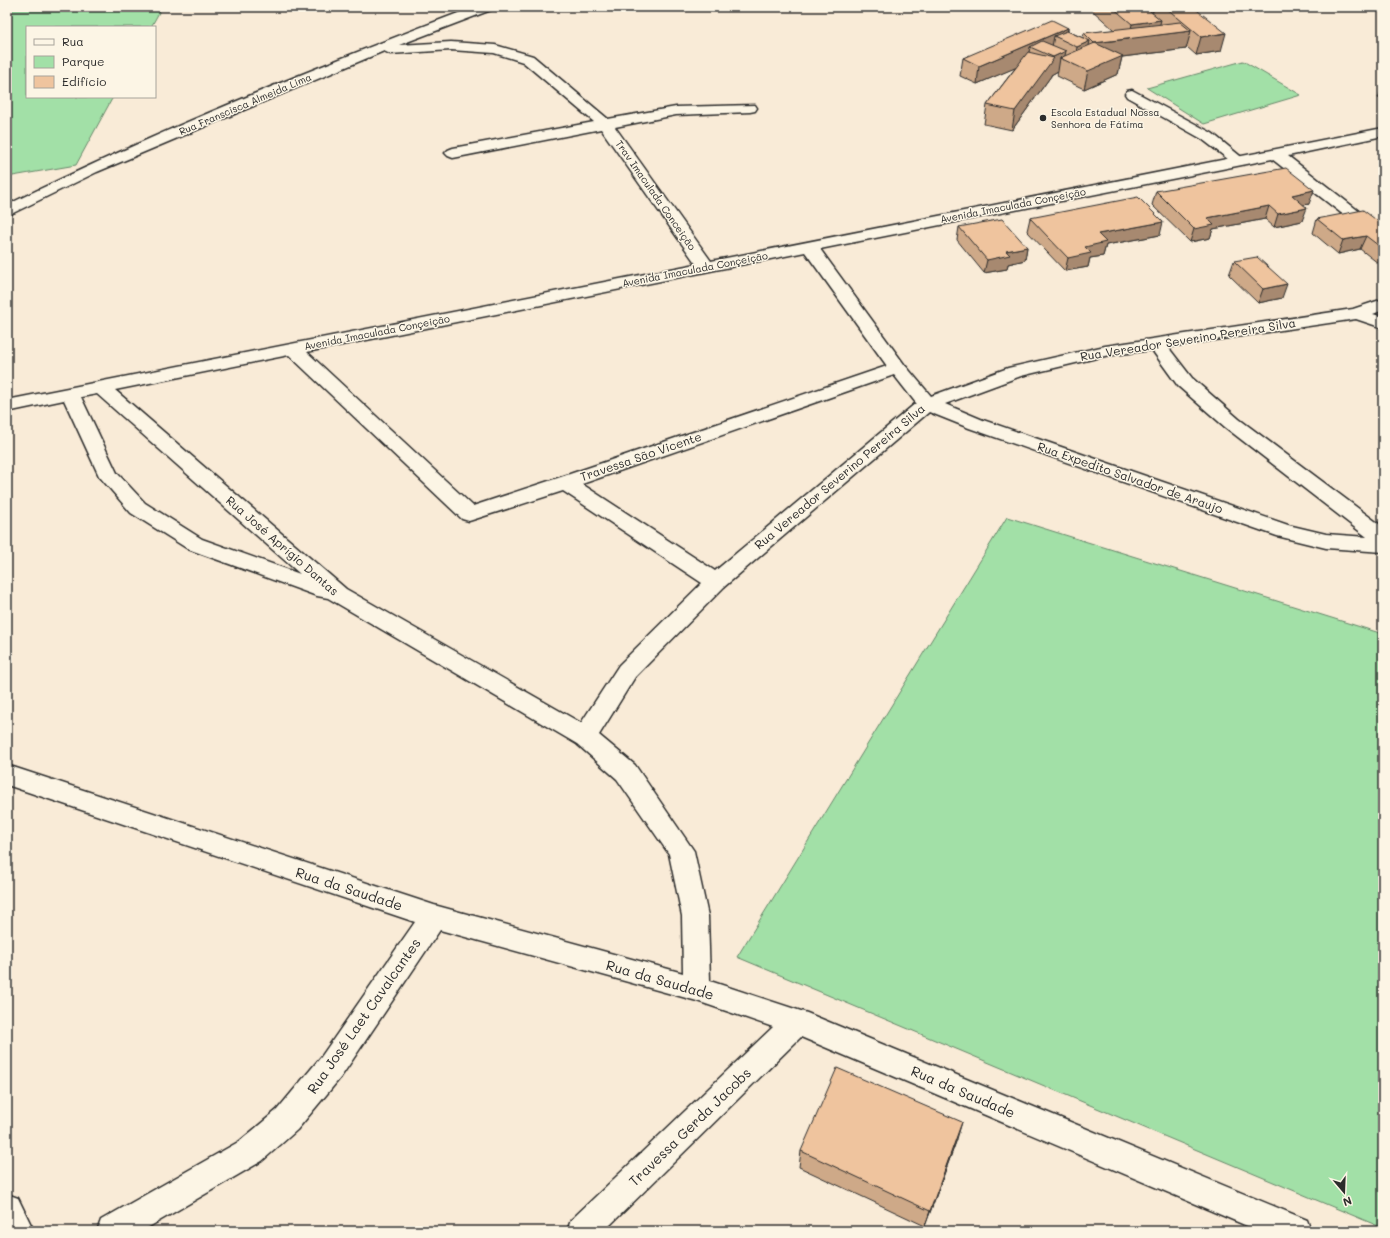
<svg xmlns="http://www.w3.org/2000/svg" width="1390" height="1238" font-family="Mali,sans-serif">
  <rect width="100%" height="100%" fill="#f9ebd7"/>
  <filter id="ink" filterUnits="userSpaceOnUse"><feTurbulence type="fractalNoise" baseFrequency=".025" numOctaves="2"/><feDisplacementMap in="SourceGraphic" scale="8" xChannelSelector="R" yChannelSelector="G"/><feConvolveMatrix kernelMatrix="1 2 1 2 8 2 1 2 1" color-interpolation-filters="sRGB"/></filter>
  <g filter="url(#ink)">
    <path fill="#a2e0a7" stroke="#668669" d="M7,7H162L151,27H27V97H113L76,165L7,177Z
      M1243,61L1301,95L1204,124L1147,88Z
      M1007,517L1383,634V1228L737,957Z"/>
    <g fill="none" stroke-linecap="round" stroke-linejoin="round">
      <defs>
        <path id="lane" d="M1132,90L1212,133L1245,160L1243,163H1233L1202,139L1127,97L1125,94L1127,91Z"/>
        <path id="street" d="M474,7H493L491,10L399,45L451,42L495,45L533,56L608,119L676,107L755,105L757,108L755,111L750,112L676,115L615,127L711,261L1383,128V136L1288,156L1383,230V243L1377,241L1272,159L820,249L904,364L931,396L1008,368L1105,346L1353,309L1383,299V310L1373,314L1383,317V328L1356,319L1168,347L1192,378L1239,419L1383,527V552L1326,548L1277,536L969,428L929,412L724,587L635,677L599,735L635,765L694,851L708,916L710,981L807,1013L1307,1220L1311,1231H1259L801,1037L604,1231H567L571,1220L773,1027L697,1001L440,930L341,1077L297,1130L262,1161L142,1231H97L101,1220L240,1141L277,1110L321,1057L415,922L7,785V765L434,905L683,973L682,916L669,854L617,779L577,744L328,598L317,596L188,549L131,513L99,476L64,400L7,412V400L696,264L601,129L453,158L448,156L445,153L448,150L453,148L594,122L523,62L494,53L451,50L390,54L384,51L97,172L7,216V205C159,130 316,67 474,7ZM805,252L887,366L558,478L473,506L307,352ZM1152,350L1178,386L1225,427L1367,537L1326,534L1288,525L983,420L945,404L1021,376L1105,356ZM289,355L462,519L469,521L563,491L702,583L619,665L581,723L346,589L115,390ZM894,375L916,403L715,571L582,484ZM97,394L300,574L202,539L145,503L117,473L81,397Z
          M7,1194L18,1198L34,1231H7Z"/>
      </defs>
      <use href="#lane" stroke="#2b2b2b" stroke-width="3"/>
      <use href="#street" stroke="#2b2b2b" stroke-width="3"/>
      <use href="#lane" fill="#fcf5e5" fill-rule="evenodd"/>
      <use href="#street" fill="#fcf5e5" fill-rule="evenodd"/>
    </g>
    <path fill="#cea988" stroke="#2b2b2b" d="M1092,7H1193L1221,51L1196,55L1187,47L1186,49L1122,57L1118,74L1084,89L1057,76L1058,71L1051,75V76L1012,130L984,124L987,105L1016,67L977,84L960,76L963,58L1068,28V31L1083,38L1084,33L1114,30L1092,10Z
      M1381,91H1383V100L1378,98Z
      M1156,191L1309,204L1303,205L1302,221L1274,227L1265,219L1213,229L1210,238L1190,242L1152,205Z
      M1030,218L1160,235L1106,245L1103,256L1090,258L1088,267L1065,271L1027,231Z
      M1317,219L1383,225V267L1360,249L1338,254L1313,233Z
      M959,227L1027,247L1025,260L1008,264L1007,269L984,273L957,240Z
      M1234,261L1282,298L1258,303L1229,275Z
      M957,1139L925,1226L799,1167L801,1151Z"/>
    <path fill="#a7896f" stroke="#2b2b2b" d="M1139,7H1154L1152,15Z
      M1161,20L1157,35L1191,31L1186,49L1122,57L1118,74L1084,89L1094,43L1129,39L1132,24Z
      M1068,28L1066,41L1054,36L1051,52L1030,47L1027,63L977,84L979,66Z
      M1226,33L1221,51L1196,55L1201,37Z
      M1090,41L1086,59L1074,65L1077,47Z
      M1066,51L1064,60L1060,58L1058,71L1051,75V76L1012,130L1015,111L1053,57Z
      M1314,190L1309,204L1287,208L1292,195Z
      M1269,206L1265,219L1213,229L1210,238L1190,242L1194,229L1207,218Z
      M1307,208L1302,221L1274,227L1278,214Z
      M1163,222L1160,235L1106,245L1103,256L1090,258L1088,267L1065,271L1068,258L1085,247L1098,234Z
      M1366,236L1360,249L1338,254L1343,240Z
      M1027,247L1025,260L1008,264L1007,269L984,273L987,260L1006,251Z
      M1287,284L1282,298L1258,303L1263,289Z
      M962,1122L957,1139L925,1226L930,1211Z"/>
    <path fill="#efc49e" stroke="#2b2b2b" d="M1112,7H1145L1161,20L1132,24Z
      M1165,7H1193L1226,33L1201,37Z
      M1052,20L1068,28L979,66L963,58Z
      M1180,22L1191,31L1094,43L1084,33Z
      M1067,31L1090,41L1077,47L1054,36Z
      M1042,41L1066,51L1053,57L1030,47Z
      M1095,43L1123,56L1088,71L1060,58Z
      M1028,52L1054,58L1015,111L987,105Z
      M1286,168L1314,190L1292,195L1307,208L1278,214L1269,206L1207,218L1214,225L1194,229L1156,191Z
      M1138,197L1163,222L1098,234L1106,242L1085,247L1091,253L1068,258L1030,218Z
      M1363,210L1383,225V249L1366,236L1343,240L1317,219Z
      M1002,219L1027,247L1006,251L1010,255L987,260L959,227Z
      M1257,257L1287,284L1263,289L1234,261Z
      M837,1068L962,1122L930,1211L801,1151Z"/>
  </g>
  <circle fill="#2b2b2b" stroke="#fcf5e5" stroke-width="1.5" cx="1043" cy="118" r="4"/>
  <g text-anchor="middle" stroke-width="3" stroke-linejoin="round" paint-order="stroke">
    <g font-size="10" fill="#2b2b2b" stroke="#fcf5e5">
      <text transform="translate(245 104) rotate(-23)" y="4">Rua Franscisca Almeida Lima</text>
      <text transform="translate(656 195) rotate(55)" y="4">Trav Imaculada Conceição</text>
      <text transform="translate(1013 205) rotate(-11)" y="4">Avenida Imaculada Conçeição</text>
      <text transform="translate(695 269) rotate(-11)" y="4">Avenida Imaculada Conçeição</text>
      <text transform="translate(377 332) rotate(-11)" y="4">Avenida Imaculada Conçeição</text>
    </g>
    <g font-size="10" fill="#2b2b2b" stroke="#fcf5e5" text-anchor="start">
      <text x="1051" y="116">Escola Estadual Nossa<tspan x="1051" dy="12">Senhora de Fátima</tspan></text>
    </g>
    <g font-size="12" fill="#2b2b2b" stroke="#fcf5e5">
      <text transform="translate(1188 340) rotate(-9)" y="4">Rua Vereador Severino Pereira Silva</text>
      <text transform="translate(641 457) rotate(-19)" y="4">Travessa São Vicente</text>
      <text transform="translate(840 477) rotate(-40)" y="4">Rua Vereador Severino Pereira Silva</text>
      <text transform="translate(1130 478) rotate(19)" y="4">Rua Expedito Salvador de Araujo</text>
      <text transform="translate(282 546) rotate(41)" y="4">Rua José Aprígio Dantas</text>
    </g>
    <g font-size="14" fill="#2b2b2b" stroke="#fcf5e5">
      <text transform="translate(349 889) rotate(18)" y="5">Rua da Saudade</text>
      <text transform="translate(660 980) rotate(16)" y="5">Rua da Saudade</text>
      <text transform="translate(364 1016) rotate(-55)" y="5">Rua José Laet Cavalcantes</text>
      <text transform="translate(963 1092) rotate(23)" y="5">Rua da Saudade</text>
      <text transform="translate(690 1127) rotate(-44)" y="5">Travessa Gerda Jacobs</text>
    </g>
  </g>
  <rect width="1390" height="1238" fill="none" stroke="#fcf5e5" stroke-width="24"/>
  <rect x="12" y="12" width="1366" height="1214" fill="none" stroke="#2b2b2b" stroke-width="1.5" filter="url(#ink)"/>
  <rect x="26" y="26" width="130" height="72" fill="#fcf5e5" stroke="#a8a49b"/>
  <rect x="34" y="39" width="20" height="6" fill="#fcf5e5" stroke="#a8a49b"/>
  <text x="62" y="46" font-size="12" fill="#2b2b2b">Rua</text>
  <rect x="34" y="56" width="20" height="12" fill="#a2e0a7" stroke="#a8a49b"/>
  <text x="62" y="66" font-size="12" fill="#2b2b2b">Parque</text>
  <rect x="34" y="76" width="20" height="12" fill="#efc49e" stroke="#a8a49b"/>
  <text x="62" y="86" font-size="12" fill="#2b2b2b">Edifício</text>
  <g transform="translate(1344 1192) rotate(161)" stroke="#fcf5e5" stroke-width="3" paint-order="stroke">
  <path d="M0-3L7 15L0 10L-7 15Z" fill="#2b2b2b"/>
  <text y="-6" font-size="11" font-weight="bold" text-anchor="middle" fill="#2b2b2b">N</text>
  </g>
</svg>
